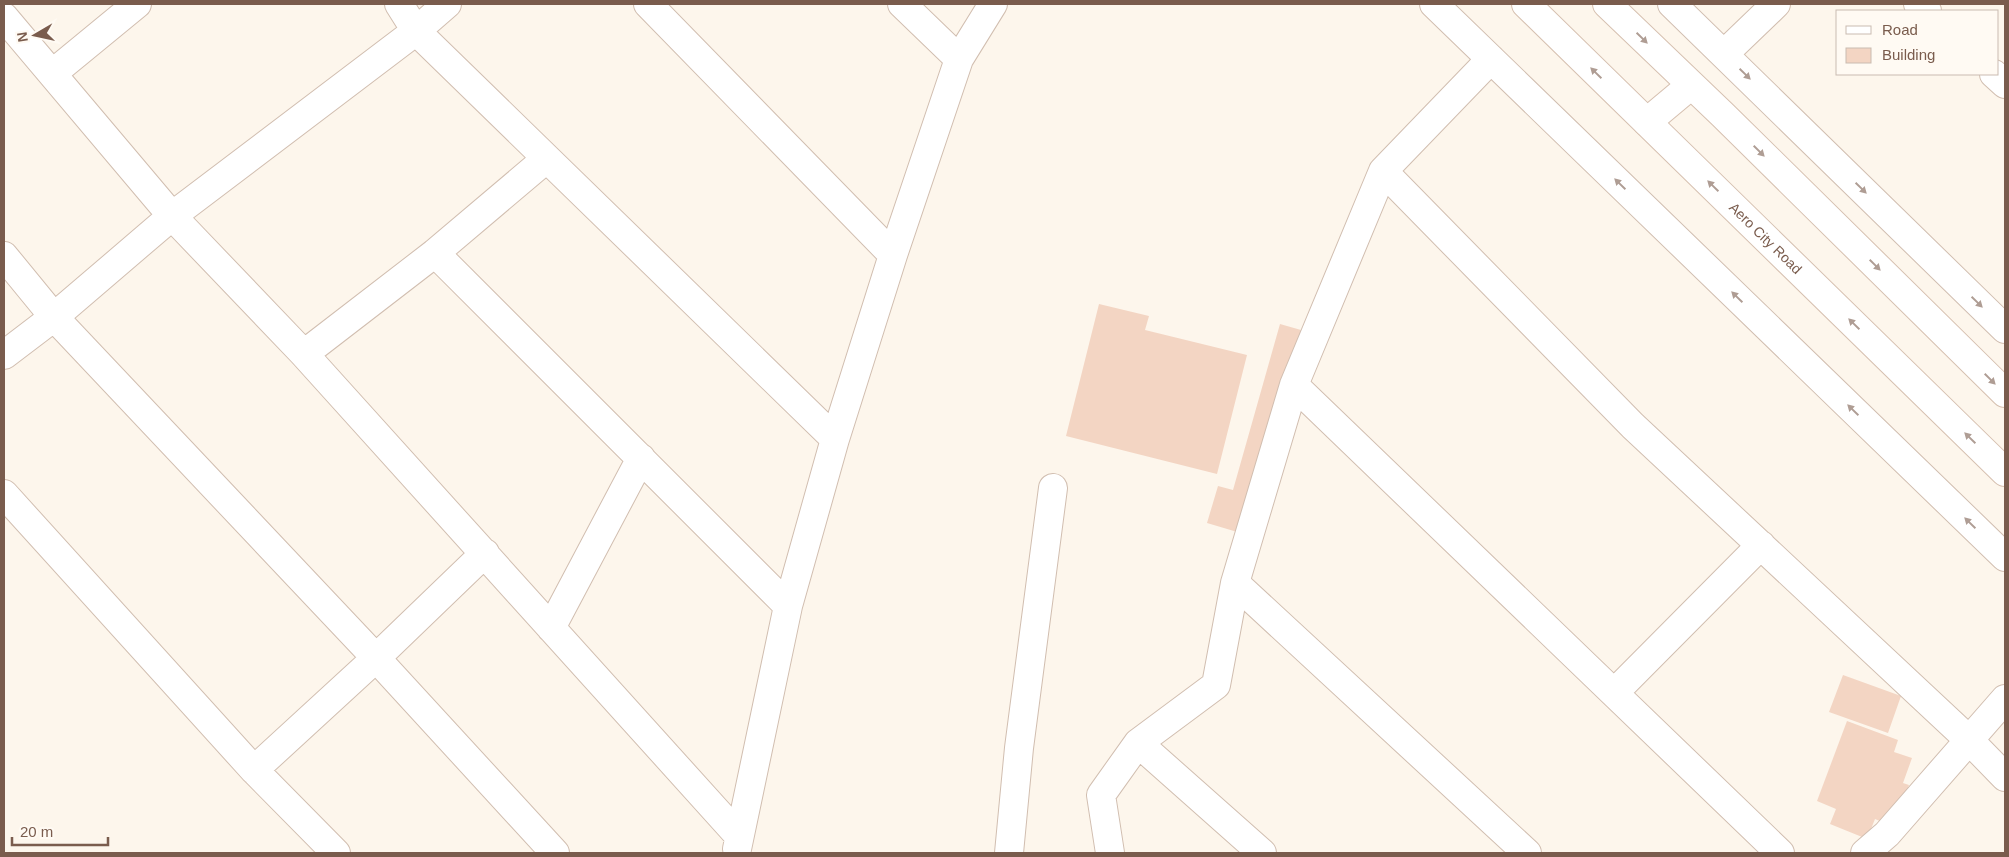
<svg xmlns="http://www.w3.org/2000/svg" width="2009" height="857" font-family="Arial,sans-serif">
  <rect width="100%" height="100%" fill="#fdf6ec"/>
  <path fill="#f3d5c3" d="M1099,304L1149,316L1145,330L1247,355L1217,474L1066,436Z
    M1280,324L1301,330L1244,534L1207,523L1218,486L1233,490Z
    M1843,675L1901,696L1888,733L1829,712Z
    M1847,721L1898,740L1894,752L1912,758L1903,783L1909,785L1900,809L1887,824L1875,819L1867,839L1830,824L1836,809L1817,801Z"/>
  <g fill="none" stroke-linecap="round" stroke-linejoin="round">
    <defs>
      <path id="street" d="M399,4L416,31L835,439
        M648,4L893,255
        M902,4L959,59
        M1434,4L2005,557
        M1672,4L2005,329
        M1918,4L1927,11
        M4,17L172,216L304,354L739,836
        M1724,54L1776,4
        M53,73L137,4
        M1994,74L2005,84
        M1383,171L1633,426L1969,740L2005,777
        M435,253L788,606
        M4,256L54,317L376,658L555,853
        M304,354L435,253L546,159
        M4,355L54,317L172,216L416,31L447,4
        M1294,385L1780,853
        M4,494L254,770L336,853
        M1235,583L1527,853
        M551,628L641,458
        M1614,693L1761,545
        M1138,743L1262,853
        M254,770L376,658L485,553
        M737,849L788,606L835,439L893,255L959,59L993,4
        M1009,853L1019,748L1053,488
        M1110,853L1101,795L1138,743L1216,685L1235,583L1294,385L1383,171L1491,59
        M1865,853L1887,834L2005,699"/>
      <g id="secondary">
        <path id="s1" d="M1526,4L2005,472"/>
        <path d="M1607,4L1723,115L2005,393"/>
        <path d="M1647,122L1690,86"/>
      </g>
    </defs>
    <use href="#street" stroke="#d1beb0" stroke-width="30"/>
    <use href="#secondary" stroke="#d6c0b0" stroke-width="30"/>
    <use href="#street" stroke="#fff" stroke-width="28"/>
    <use href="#secondary" stroke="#fff" stroke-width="28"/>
  </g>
  <defs><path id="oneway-solid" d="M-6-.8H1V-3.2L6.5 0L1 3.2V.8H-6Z" transform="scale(1.25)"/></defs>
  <g fill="#af9d94">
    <use href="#oneway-solid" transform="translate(1642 38) rotate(44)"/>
    <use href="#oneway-solid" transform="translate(1596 73) rotate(-136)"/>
    <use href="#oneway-solid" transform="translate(1745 74) rotate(44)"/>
    <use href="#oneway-solid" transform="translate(1759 151) rotate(45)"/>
    <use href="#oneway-solid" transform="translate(1620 184) rotate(-136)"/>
    <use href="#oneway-solid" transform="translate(1713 186) rotate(-136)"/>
    <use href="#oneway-solid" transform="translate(1861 188) rotate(44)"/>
    <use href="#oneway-solid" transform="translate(1875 265) rotate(45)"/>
    <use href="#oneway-solid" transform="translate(1737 297) rotate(-136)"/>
    <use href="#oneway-solid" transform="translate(1977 302) rotate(44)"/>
    <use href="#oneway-solid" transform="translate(1854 324) rotate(-136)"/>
    <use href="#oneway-solid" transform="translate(1990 379) rotate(45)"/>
    <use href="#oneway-solid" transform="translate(1853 410) rotate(-136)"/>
    <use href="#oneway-solid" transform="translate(1970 438) rotate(-136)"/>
    <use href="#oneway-solid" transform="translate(1970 523) rotate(-136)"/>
  </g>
  <g text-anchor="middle" stroke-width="4.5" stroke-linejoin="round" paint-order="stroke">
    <g font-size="14" fill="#7a5c4d" stroke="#fffaf3">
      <text dy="5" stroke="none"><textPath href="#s1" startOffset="335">Aero City Road</textPath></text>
    </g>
  </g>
  <rect width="2009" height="857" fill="none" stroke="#7a5c4d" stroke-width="10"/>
  <rect x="1836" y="10" width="162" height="65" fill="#fffaf3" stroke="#cabbb1"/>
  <rect x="1846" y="26" width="25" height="8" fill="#ffffff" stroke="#cabbb1"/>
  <text x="1882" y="35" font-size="15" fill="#7a5c4d">Road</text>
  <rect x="1846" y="48" width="25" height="15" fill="#f3d5c3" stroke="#cabbb1"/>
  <text x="1882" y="60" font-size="15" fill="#7a5c4d">Building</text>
  <g transform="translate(35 35) rotate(261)" stroke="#fffaf3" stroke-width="4" paint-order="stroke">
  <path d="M0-4L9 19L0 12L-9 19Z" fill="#7a5c4d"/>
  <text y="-8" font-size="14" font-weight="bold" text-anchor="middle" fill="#7a5c4d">N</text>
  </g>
  <path d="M12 837v8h96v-8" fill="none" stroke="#7a5c4d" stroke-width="2.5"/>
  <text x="20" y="837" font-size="15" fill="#7a5c4d" stroke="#fffaf3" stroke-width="4" paint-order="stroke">20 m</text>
</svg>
